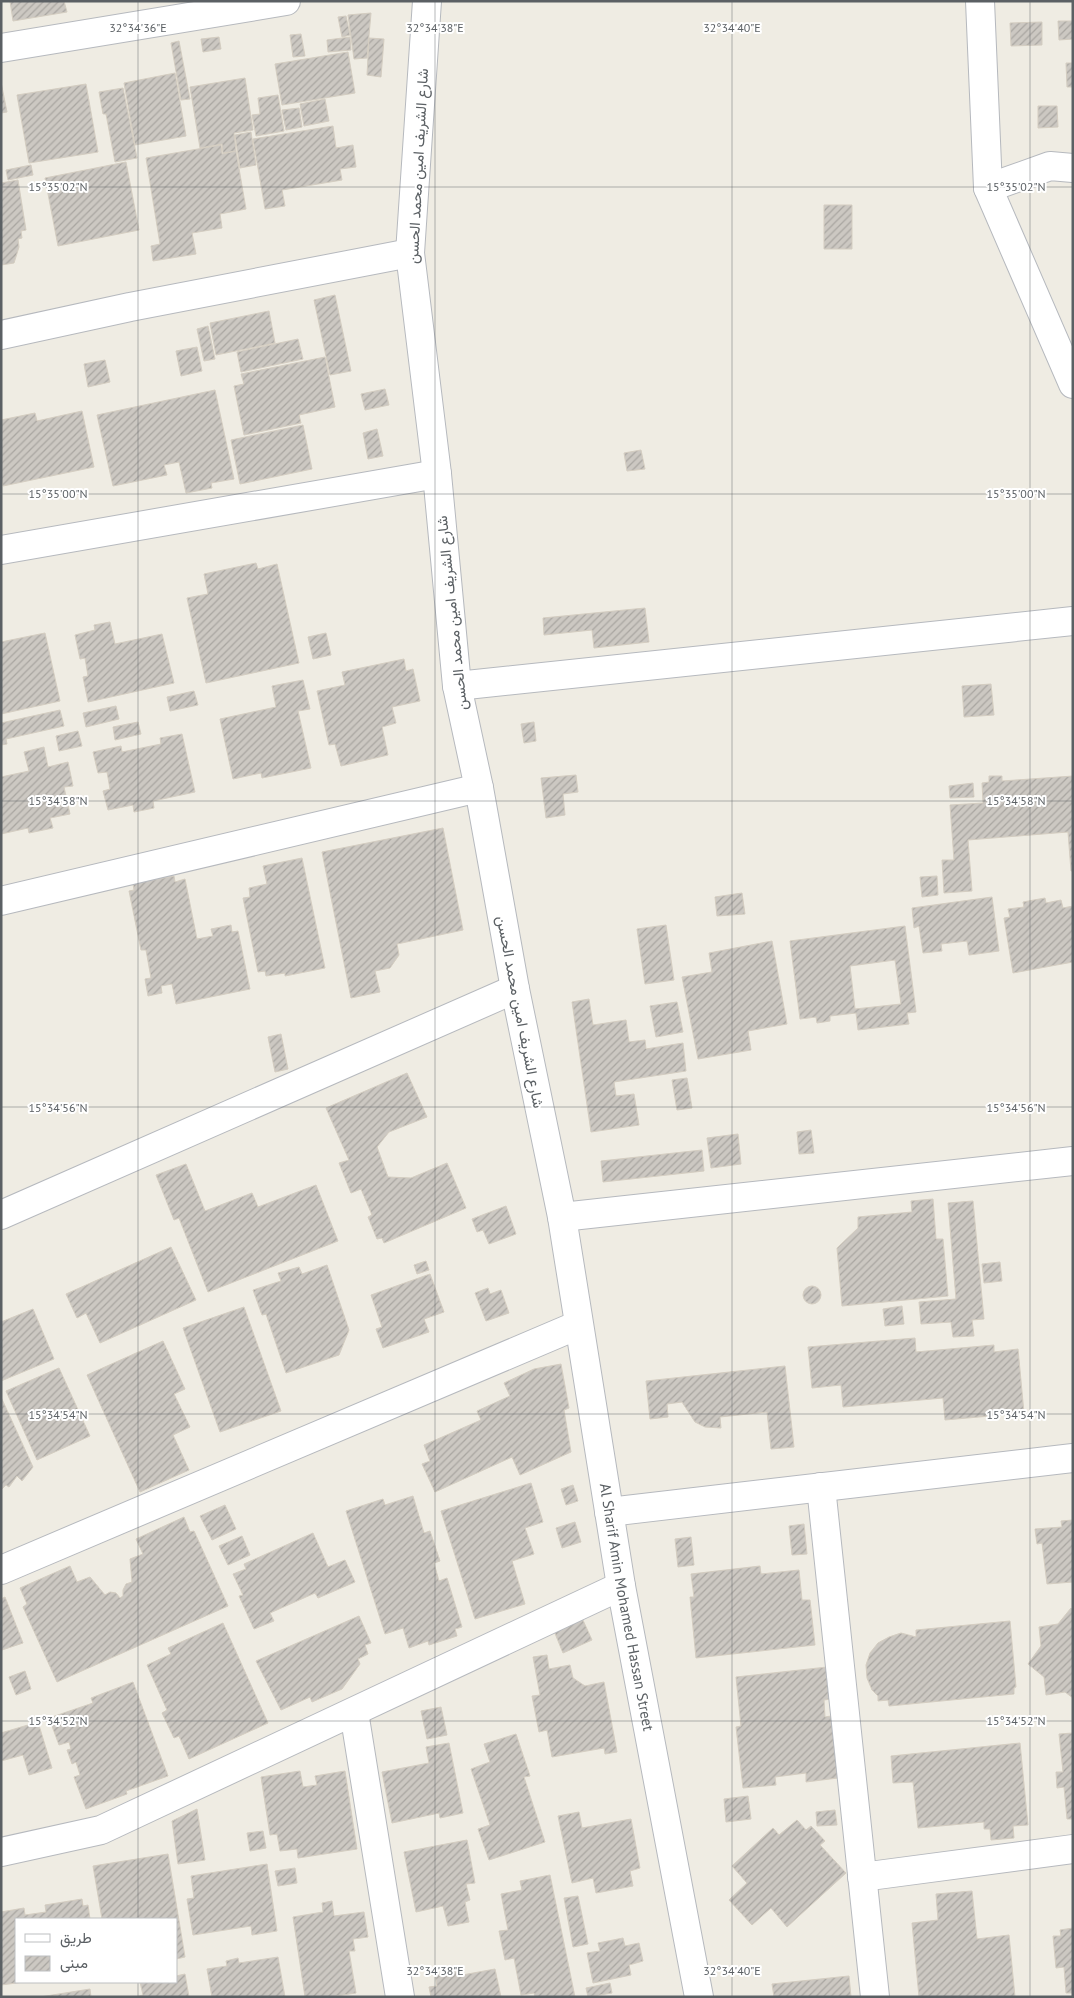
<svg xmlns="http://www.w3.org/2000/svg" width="1074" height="1998" font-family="'PT Sans',Vazirmatn,sans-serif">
  <defs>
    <pattern id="building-hatch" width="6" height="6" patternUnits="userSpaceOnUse" patternTransform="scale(1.25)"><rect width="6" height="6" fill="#ccc8c2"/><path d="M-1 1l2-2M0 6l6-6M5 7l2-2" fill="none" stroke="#a9a6a1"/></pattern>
  </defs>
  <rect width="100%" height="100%" fill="#efece3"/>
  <path fill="url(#building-hatch)" stroke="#d4cdc1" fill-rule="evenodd" d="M10,1H64L67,12L13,21Z
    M371,13L367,58L354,59L348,15Z
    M346,16L350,35L342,37L338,17Z
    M1058,21H1073V39L1059,40Z
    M1042,22V45L1011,46L1010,23Z
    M301,34L305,56L293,57L290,35Z
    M219,37L221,49L203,52L201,39Z
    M350,37L351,50L328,52L327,40Z
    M369,38L384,39L381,77L367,75Z
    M179,41L190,99L181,100L171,43Z
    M348,52L355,93L282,105L275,64Z
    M1066,63H1073V87H1067Z
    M175,73L186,136L135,145L124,83Z
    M245,78L253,130L234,133L236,151L223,153L222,144L200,148L190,87Z
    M1,82L7,112L1,113Z
    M86,84L98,152L29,163L17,95Z
    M123,88L137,158L115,162L106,114H103L99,92Z
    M278,95L284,131L256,136L252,115L260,114L258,98Z
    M325,99L329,121L304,126L300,104Z
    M1038,106H1057L1058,127L1038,128Z
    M299,108L302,127L286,130L282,110Z
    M333,126L336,148L353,145L356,167L340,169L342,180L282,190L285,206L265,209L253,139Z
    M251,132L256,165L240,168L235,135Z
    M221,145L222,154L236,151L246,209L220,214L222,228L192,233L196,254L153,261L151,246L160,244L146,158Z
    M126,162L139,230L58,246L45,178Z
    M31,165L33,175L8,180L6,170Z
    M18,180L26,230L21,231L22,238L18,239L19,247L14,263L1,265V183Z
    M824,205H852V249H824Z
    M335,295L351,371L330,375L314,300Z
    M269,311L275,343L216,355L210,323Z
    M208,326L215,359L204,361L197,329Z
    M298,339L303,359L241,372L237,352Z
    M197,347L202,371L181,376L176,351Z
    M325,357L335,407L299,415L301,423L244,435L234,386L244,384L241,374Z
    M105,360L110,382L88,387L84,364Z
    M385,389L389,405L365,410L361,394Z
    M215,390L234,479L211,483L212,488L186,493L179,462L164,465L167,475L113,486L97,415Z
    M82,411L94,467L3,486L1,477V420L35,413L37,421Z
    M303,425L312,469L240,484L231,440Z
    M377,429L383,456L368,459L363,433Z
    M641,450L645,469L627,471L624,453Z
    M256,563L258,569L277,564L299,663L206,683L187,598L208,594L204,574Z
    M645,608L649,642L594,648L592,630L544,635L543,618Z
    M110,622L115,644L162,634L174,683L88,702L83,677L88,676L85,658L80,659L75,635L95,630L94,625Z
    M45,633L60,701L1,714V642Z
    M326,633L331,655L313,659L308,637Z
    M404,659L406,671L413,669L420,701L392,707L396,723L382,727L388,755L341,766L335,744L329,745L317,691L345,685L342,672Z
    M303,680L310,709L298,711L311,768L262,778L261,773L233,779L220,719L276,707L272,686Z
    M991,684L994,715L964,717L962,686Z
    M194,691L198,705L170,711L167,697Z
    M116,706L119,719L86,727L83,713Z
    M60,710L64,726L6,739L7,744L1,745V723Z
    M138,722L141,734L115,740L113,727Z
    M534,722L536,741L524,743L521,724Z
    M78,731L82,746L59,751L56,736Z
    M182,734L195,792L153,801L154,808L134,812L133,805L108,810L103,791L110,789L107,772L98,773L93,752L121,746L122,752L161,744L160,738Z
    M44,747L48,767L68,762L73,786L64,787L70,814L50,818L53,828L29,833L28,828L1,834V777L29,771L24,752Z
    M576,775L578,792L563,794L565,815L546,818L541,778Z
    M989,776H1002V781L1073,776V871H1071L1068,832L968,840L972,891L944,893L942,860H954L950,805L983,803L982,783L989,782Z
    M973,783L974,797L950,798L949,786Z
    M443,828L463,930L397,944L399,955L390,968L375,971L380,992L351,998L322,852Z
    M302,858L325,968L285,976V973L266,976L265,971L258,972L243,898L250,897L249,888L267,884L263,866Z
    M174,876L175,882L185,879L197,939L213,936L211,929L231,925L232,932L238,931L250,989L176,1004L172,984L161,986L162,993L148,996L145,979L151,978L146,950H141L129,891L134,890L133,884Z
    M937,876L938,895L922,897L920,877Z
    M742,893L745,914L717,916L715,897Z
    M992,897L999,951L969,955L967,941L941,944L942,951L923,953L919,926L914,928L912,908Z
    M1045,898L1046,903L1061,900L1063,908L1073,906V962L1013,973L1004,918L1010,917L1008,909L1024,907L1023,902Z
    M666,925L674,980L645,984L637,929Z
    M905,926L916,1012L907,1013L909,1024L858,1030L856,1013L830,1016V1021L817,1023L816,1017L800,1019L790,941ZM895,960L901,1004L855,1009L850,966Z
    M772,941L787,1024L748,1031L751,1050L698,1059L682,977L712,972L709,953Z
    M589,999L593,1025L626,1020L629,1042L645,1040L646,1049L683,1043L686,1071L614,1082L616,1096L634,1094L639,1125L591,1132L572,1002Z
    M677,1002L683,1032L656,1037L650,1006Z
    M281,1034L288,1069L275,1072L268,1037Z
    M407,1073L427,1117L389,1132L377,1147L388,1177L411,1178L447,1163L466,1208L384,1243L382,1238L377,1239L368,1217L372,1215L361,1189L351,1193L339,1163L349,1160L326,1108Z
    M687,1078L692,1108L677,1110L672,1080Z
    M811,1130L814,1153L799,1154L797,1132Z
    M738,1134L741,1164L711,1168L707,1138Z
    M702,1150L704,1171L603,1182L601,1161Z
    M186,1164L205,1211L252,1193L258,1207L316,1185L338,1241L208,1292L179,1218L174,1220L156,1175Z
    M933,1199L936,1239H943L948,1296L842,1306L837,1248L858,1228V1217L912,1212L911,1201Z
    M973,1201L984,1319L972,1320L974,1336L953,1337L951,1322L921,1324L919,1302L956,1299L948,1203Z
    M506,1206L516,1234L489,1244L483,1230L477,1232L472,1219Z
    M171,1247L196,1300L100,1343L86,1313L77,1318L66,1294Z
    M426,1261L429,1270L417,1274L414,1265Z
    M1000,1262L1002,1281L984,1283L982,1264Z
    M327,1265L349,1330L339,1355L286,1373L266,1314L262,1315L253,1290L281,1281L278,1273L299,1267L302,1274Z
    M430,1274L444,1312L424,1319L429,1332L383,1348L376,1329L382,1327L371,1295Z
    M803 1295a9 9 0 1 1 18 0a9 9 0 1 1-18 0Z
    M488,1288L490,1294L501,1290L509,1313L486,1321L475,1293Z
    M902,1306L904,1324L885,1326L883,1309Z
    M244,1307L281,1411L220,1432L183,1328Z
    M33,1309L54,1359L1,1381V1322Z
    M915,1338L916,1352L994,1345V1352L1018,1349L1024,1413L945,1420L943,1398L843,1407L841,1385L812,1388L808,1347Z
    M163,1341L185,1389L174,1394L190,1427L173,1435L189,1470L140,1492L87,1375Z
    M561,1364L569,1408L564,1410L571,1452L520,1475L512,1457L435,1492L422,1464L430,1461L424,1445L481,1420L477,1411L510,1396L504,1383L534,1369Z
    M785,1366L794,1447L771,1449L767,1412L720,1417L721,1428L705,1427L695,1422L682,1402L667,1404L668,1417L650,1419L646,1381Z
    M59,1368L90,1436L37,1460L6,1391Z
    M1,1397L33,1467L22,1481L17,1476L9,1487L6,1485L1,1490Z
    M531,1483L543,1522L525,1528L534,1554L512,1561L525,1604L475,1619L441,1511Z
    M573,1485L578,1501L566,1505L561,1489Z
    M413,1496L424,1533L430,1531L440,1561L434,1563L439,1581L447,1578L462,1627L455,1629L457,1636L429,1645L428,1641L409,1648L403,1628L385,1634L346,1511L383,1499L385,1505Z
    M225,1505L236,1529L212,1540L200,1516Z
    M184,1517L190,1532L194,1531L228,1606L57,1682L23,1607L27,1604L20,1588L70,1566L77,1582L90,1577L105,1595L110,1592L116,1593L120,1598L123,1596V1590L126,1584L132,1582L130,1559L143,1554L136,1539Z
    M1073,1520V1582L1047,1584L1042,1543L1037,1544L1035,1529L1062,1527L1061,1521Z
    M575,1522L581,1542L562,1548L556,1528Z
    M804,1524L807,1554L792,1555L789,1526Z
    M313,1533L328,1567L345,1560L355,1582L318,1598L315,1593L270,1613L274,1621L254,1629L239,1596L243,1595L233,1574L246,1569L244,1564Z
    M242,1536L250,1555L228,1565L219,1546Z
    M691,1537L694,1565L678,1567L675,1539Z
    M760,1566L761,1574L799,1570L802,1600H810L815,1645L696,1658L690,1597H694L691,1574Z
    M5,1597L23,1643L2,1650L1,1599Z
    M1071,1608L1073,1610V1698L1065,1692L1046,1695L1044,1677L1028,1664L1041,1646L1039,1627L1058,1624Z
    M359,1616L371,1643L365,1645L368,1654L358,1659L360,1664L342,1689L312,1702L310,1697L281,1710L256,1661Z
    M582,1618L592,1640L563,1653L554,1631Z
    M1010,1621L1016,1687L1014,1688V1694L889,1706L888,1700L878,1701V1696L872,1690L867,1678L866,1665L870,1653L878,1643L889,1637L901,1633L916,1637V1630Z
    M223,1623L268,1723L189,1759L179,1736L174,1738L162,1713L167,1710L147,1665L171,1654L168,1648Z
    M547,1655L549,1669L570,1665L573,1678L585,1686L604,1682L617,1752L605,1754L604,1748L552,1757L547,1730L539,1732L532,1696L540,1695L533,1657Z
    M827,1667L831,1699L824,1700L825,1717L831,1716L838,1778L806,1782V1773L775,1777L776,1785L743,1788L736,1727L741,1726L736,1677Z
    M25,1671L31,1689L16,1695L9,1677Z
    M133,1682L168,1776L126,1791L127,1794L86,1809L74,1777L80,1775L76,1762L72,1764L67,1750L71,1749L69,1742L59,1745L49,1718L93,1703L91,1698Z
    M441,1707L447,1735L427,1739L421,1711Z
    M38,1722L52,1768L29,1775L23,1755L1,1761V1733Z
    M1073,1733V1819H1067L1064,1787L1057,1788L1056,1772H1063L1059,1734Z
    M516,1734L530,1776L524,1777L545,1842L489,1860L478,1829L490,1825L471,1769L490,1762L484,1744Z
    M449,1743L463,1813L440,1818L439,1813L392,1823L382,1772L429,1763L426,1747Z
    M1020,1743L1028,1825L1013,1826L1014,1838L991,1840L990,1829H984V1822L918,1828L913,1782L893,1783L891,1756Z
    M300,1771L303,1787L317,1785L315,1776L345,1771L357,1849L298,1858L297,1849L280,1851L277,1834L270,1835L261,1777Z
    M748,1796L751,1819L726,1822L724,1799Z
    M197,1809L205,1860L178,1864L172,1821Z
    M835,1810L837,1825L817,1826L816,1812Z
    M579,1812L582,1828L631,1819L640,1868L630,1871L633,1886L596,1893L593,1878L572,1883L558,1816Z
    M797,1820L806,1830L811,1826L825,1841L820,1845L846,1873L787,1927L771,1908L752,1925L729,1900L747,1883L732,1866L773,1828L779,1835Z
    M263,1831L266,1848L250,1851L247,1833Z
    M467,1840L475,1883L466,1884L470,1900L465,1902L469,1922L448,1926L443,1906L416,1912L404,1852Z
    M168,1854L185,1957L176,1959V1919H102L93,1866Z
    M267,1864L277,1931L252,1935L251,1926L193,1935L187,1899L194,1898L191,1876Z
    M295,1868L297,1883L278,1886L275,1871Z
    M550,1875L575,1997H535L534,1993L521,1995L514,1958L505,1960L499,1931L508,1930L501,1894L522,1890L520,1881Z
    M972,1891L977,1939L1009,1935L1015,1997H919L912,1923L938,1920L936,1894Z
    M578,1896L588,1944L573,1947L564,1898Z
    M82,1899L83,1906L88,1905L90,1919H16V1982H24L1,1985V1912L24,1908L25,1915L46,1912L45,1905Z
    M332,1901L334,1916L364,1912L368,1937L353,1939L355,1951H349L356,1993L329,1997H305L293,1917L323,1912L322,1903Z
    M1073,1928V1993H1066L1064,1967L1056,1968L1053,1936H1061L1060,1930Z
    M623,1938L625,1946L639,1943L643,1961L629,1965L631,1975L593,1983L587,1953L600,1951L598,1943Z
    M278,1957L285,1997H212L207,1969L227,1966L226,1961L238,1958L239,1963Z
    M495,1969L501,1997H431L429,1987L437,1986L435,1974L456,1970L457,1976Z
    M185,1974L189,1997H135L143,1995L140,1982H176V1976Z
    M849,1976L851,1997H774L772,1984Z
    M610,1983L612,1993L588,1997L586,1988Z
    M90,1989L91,1997H40Z"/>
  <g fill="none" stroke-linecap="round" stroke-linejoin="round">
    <defs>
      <g id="minor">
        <path id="s1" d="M427,1L410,253L437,474L457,686L479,788L515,989L562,1217L621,1586L699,1997"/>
        <path d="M980,1L988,188L1073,384"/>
        <path d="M1,48L286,1"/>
        <path d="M988,188L1050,166L1073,168"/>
        <path d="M1,335L130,307L410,253"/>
        <path d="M1,550L437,474"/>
        <path d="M457,686L1073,621"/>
        <path d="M1,901L479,788"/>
        <path d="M1,1215L515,989"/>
        <path d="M562,1217L1073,1161"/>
        <path d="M821,1487L875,1997"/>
        <path d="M609,1512L1073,1458"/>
        <path d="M1,1570L578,1325"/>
        <path d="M354,1712L400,1997"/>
        <path d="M1,1852L101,1830L621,1586"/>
        <path d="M862,1877L1073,1849"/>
      </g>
    </defs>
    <use href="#minor" stroke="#b6b9be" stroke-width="30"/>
    <use href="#minor" stroke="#fff" stroke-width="28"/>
  </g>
  <path fill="none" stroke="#5b6064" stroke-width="1" stroke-opacity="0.45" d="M138,1V1919M435,1V1997M732,1V1997M1030,1V1997M1,187H1073M1,494H1073M1,801H1073M1,1107H1073M1,1414H1073M1,1721H1073M138,1982V1997"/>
  <g text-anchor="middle" stroke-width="4" stroke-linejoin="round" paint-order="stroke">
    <g font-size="15" fill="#5b6064" stroke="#fff">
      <text transform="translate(418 166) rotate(-87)" y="5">شارع الشريف امين محمد الحسن</text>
      <text transform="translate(452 613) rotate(-96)" y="5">شارع الشريف امين محمد الحسن</text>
      <text transform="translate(520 1012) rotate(79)" y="5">شارع الشريف امين محمد الحسن</text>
      <text dy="5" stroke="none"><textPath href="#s1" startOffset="1625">Al Sharif Amin Mohamed Hassan Street</textPath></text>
    </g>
  </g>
  <g font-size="12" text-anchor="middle" fill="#5b6064" stroke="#fff" stroke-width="4" stroke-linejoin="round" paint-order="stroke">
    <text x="138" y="32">32°34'36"E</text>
    <text x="435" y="32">32°34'38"E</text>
    <text x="732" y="32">32°34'40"E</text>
    <text x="58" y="191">15°35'02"N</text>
    <text x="1016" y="191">15°35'02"N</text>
    <text x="58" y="498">15°35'00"N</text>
    <text x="1016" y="498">15°35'00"N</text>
    <text x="58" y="805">15°34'58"N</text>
    <text x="1016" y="805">15°34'58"N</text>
    <text x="58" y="1112">15°34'56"N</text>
    <text x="1016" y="1112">15°34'56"N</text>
    <text x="58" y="1419">15°34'54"N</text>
    <text x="1016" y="1419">15°34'54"N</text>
    <text x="58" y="1725">15°34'52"N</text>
    <text x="1016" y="1725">15°34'52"N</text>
    <text x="435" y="1975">32°34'38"E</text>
    <text x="732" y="1975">32°34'40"E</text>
  </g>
  <rect width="1074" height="1998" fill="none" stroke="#5b6064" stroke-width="5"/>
  <rect x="15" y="1918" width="162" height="65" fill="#ffffff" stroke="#bdbfc1"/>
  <rect x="25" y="1934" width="25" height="8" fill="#ffffff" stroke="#bdbfc1"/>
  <text x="60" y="1943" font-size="15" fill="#5b6064">طريق</text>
  <rect x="25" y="1956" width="25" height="15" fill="url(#building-hatch)" stroke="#bdbfc1"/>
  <text x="60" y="1968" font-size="15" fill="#5b6064">مبنى</text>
</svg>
